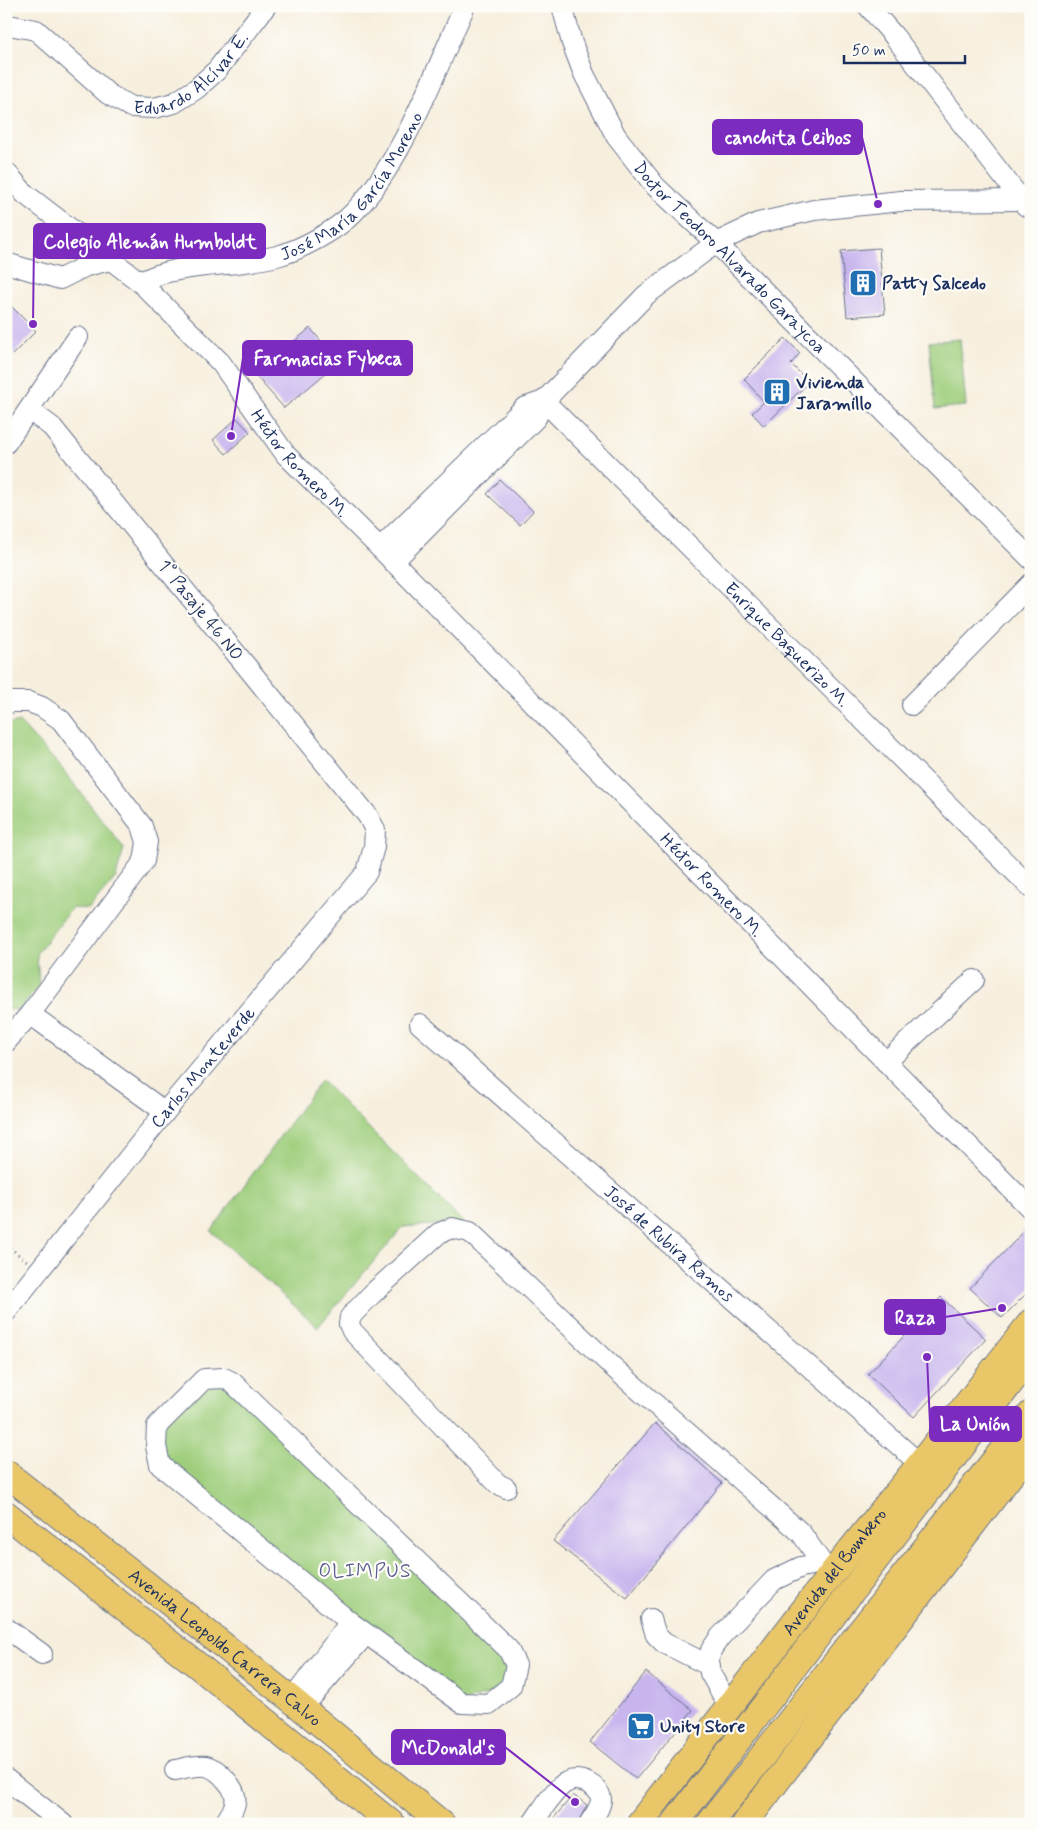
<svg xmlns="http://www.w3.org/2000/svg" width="1037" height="1830" font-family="Mynerve,sans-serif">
  <rect width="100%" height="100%" fill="#fdfcf7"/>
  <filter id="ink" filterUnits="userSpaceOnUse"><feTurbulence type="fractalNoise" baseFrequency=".02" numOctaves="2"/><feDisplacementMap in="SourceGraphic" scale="10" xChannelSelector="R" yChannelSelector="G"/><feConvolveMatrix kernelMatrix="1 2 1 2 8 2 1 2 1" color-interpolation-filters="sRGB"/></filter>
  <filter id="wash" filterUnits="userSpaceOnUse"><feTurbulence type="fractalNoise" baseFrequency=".0096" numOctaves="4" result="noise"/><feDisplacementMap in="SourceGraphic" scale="20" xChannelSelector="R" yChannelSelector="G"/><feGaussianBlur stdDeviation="1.12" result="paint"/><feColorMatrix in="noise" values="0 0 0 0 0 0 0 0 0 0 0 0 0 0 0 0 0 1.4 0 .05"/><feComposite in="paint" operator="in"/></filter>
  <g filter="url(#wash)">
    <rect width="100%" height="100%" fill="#f7efde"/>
    <path fill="#9ece7c" stroke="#5c7e6d" d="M960,339L966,406L935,409L929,342Z
      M19,722L60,766L124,848L116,877L89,909L72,908L37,953L39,987L19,1010L6,1009V725Z
      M321,1080L464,1223L403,1227L318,1327L211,1231Z
      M224,1378L508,1649L511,1686L462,1703L160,1465L157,1426L204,1379Z"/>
    <g id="blocks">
      <path fill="#c8b5ee" d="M879,248L885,314L847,317L841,251Z
        M6,301L36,331L6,361Z
        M310,328L339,362L284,408L255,375Z
        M785,338L800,353L791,364L809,382L764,426L752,413L764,402L744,379Z
        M237,418L250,432L226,454L213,440Z
        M500,480L533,511L520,525L487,494Z
        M1031,1224V1289L1002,1318L970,1288Z
        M941,1297L986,1339L914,1417L868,1374Z
        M655,1423L722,1483L627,1598L553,1541Z
        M646,1672L693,1710L636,1779L590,1742Z
        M573,1795L587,1805L577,1824H549Z"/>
    </g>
  </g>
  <g filter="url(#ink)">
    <use href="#blocks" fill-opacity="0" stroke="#68728b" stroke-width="1"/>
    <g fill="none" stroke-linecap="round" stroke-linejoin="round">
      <defs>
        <g id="minor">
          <path id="s1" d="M562,6L572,43L584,74L616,136L655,186L716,243L1031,559"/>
          <path d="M868,6L894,36L1026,206"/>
          <path id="s2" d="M6,26H14L36,30L108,94L131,107L154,108L174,103L196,89L217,70L266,6"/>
          <path id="s3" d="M6,172L25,194L140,282L221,363L286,455L380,548L1031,1209"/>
          <path d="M6,263L60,279L86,266L110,260"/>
          <path id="s4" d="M140,282C148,279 156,275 164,273C201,263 240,266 277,256C300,250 337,230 353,213C403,162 435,71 465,6"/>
          <path id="s5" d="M544,401L1031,888"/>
          <path d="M6,443L78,337"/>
          <path d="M380,548L524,408L544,401"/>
          <path d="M393,562L536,418L544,401L646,295L716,243L758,223L814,210L901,201L1031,200"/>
          <path d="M6,704L12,702H29L42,707L61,720L142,826L147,842L144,861L30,1014L6,1042"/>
          <path d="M912,705L1031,584"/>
          <path d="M30,1014L165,1112"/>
          <path id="s6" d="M420,1024L920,1464"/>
          <path d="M886,1062L974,980"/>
          <path id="s7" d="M6,1312L165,1112L367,872L374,847L375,830L368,816L52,427L29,410"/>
          <path d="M224,1378L232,1382L508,1649L516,1665L511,1686L489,1704L462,1703L350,1622L160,1465L156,1446L157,1426L204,1379Z"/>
          <path d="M506,1488L498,1484L352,1331L349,1324L350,1317L372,1294L439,1233L452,1228L470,1232L614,1368L801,1533L822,1563"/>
          <path d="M651,1619L656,1635L664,1643L710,1666"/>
          <path d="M6,1628L42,1654"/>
          <path d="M292,1700L350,1622"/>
          <path d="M302,1708L366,1634"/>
          <path d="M730,1708L710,1673L709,1660L711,1650L720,1637L774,1580L801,1567L822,1563L831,1570"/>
          <path d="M175,1770C185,1768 196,1765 206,1766C215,1768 220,1773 225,1779C241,1796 237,1806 224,1824"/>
          <path d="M6,1779L63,1824"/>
          <path d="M532,1824C541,1812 555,1787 567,1782C579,1776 599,1785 601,1799C601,1808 593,1817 589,1824"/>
        </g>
        <g id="major">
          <path id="s8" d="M6,1473L292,1700L442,1824"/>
          <path d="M6,1514L201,1668L392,1824"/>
          <path id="s9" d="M639,1824L833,1572L920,1464L1031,1322"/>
          <path d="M674,1824L1031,1356"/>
          <path d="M709,1824L1031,1414"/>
          <path d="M744,1824L1009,1477L1031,1452"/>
        </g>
      </defs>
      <use href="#minor" stroke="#68728b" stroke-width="22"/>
      <use href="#major" stroke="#68728b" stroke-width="28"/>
      <path stroke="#68728b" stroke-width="3" stroke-dasharray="1 4" stroke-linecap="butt" d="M6,1245L27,1261"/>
      <use href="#minor" stroke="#fff" stroke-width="20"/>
      <use href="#major" stroke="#e9c769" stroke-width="26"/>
    </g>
  </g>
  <defs>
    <symbol id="building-square" viewBox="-11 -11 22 22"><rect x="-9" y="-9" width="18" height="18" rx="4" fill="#1f6fb2" stroke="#fdfcf7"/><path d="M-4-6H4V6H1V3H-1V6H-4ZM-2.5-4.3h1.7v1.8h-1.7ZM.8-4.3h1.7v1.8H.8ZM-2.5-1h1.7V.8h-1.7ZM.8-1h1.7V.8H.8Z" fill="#fff"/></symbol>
    <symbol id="supermarket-square" viewBox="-11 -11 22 22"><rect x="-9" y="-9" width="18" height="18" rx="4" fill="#1f6fb2" stroke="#fdfcf7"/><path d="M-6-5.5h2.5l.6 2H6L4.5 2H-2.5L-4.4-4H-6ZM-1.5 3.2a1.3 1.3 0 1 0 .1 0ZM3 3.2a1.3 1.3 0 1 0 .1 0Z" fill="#fff"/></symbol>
  </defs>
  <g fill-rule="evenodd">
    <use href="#building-square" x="847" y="267" width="32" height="32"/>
    <use href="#building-square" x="761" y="376" width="32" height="32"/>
    <use href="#supermarket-square" x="625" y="1710" width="32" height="32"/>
  </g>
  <g text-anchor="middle" stroke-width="4.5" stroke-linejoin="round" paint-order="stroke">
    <g font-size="18" fill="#1b2f5e" stroke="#fdfcf7">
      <text dy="6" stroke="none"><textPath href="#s2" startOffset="226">Eduardo Alcívar E.</textPath></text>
      <text dy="6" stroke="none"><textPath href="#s4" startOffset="246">José María García Moreno</textPath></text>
      <text dy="6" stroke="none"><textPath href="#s1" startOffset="308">Doctor Teodoro Alvarado Garaycoa</textPath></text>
      <text dy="6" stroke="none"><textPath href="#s3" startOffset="416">Héctor Romero M.</textPath></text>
      <text transform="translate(201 610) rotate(51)" y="6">1° Pasaje 46 NO</text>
      <text dy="6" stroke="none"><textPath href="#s5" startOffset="344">Enrique Baquerizo M.</textPath></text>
      <text dy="6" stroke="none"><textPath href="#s3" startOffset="1006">Héctor Romero M.</textPath></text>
      <text dy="6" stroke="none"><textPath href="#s7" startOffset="314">Carlos Monteverde</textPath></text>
      <text dy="6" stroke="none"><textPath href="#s6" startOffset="332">José de Rubira Ramos</textPath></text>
      <text dy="6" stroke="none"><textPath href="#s9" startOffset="319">Avenida del Bombero</textPath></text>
      <text dy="6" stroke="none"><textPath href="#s8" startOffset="280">Avenida Leopoldo Carrera Calvo</textPath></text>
    </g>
    <g font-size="18" font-weight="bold" fill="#1b2f5e" stroke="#fdfcf7" text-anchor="start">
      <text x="882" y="289">Patty Salcedo</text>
      <text x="796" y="388">Vivienda<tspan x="796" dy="21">Jaramillo</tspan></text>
      <text x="660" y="1732">Unity Store</text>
    </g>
    <g font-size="19" letter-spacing="1" fill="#585e90" stroke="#fdfcf7">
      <text x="365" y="1577">OLIMPUS</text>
    </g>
  </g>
  <path fill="none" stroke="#7b2cbf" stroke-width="2" d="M878 204L862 137M33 324L34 241M231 436L243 358M1002 1308L945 1317M927 1357L930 1424M575 1802L505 1747"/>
  <g fill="#7b2cbf" stroke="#fdfcf7" stroke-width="2">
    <circle cx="878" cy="204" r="5"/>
    <circle cx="33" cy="324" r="5"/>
    <circle cx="231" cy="436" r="5"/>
    <circle cx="1002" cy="1308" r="5"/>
    <circle cx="927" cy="1357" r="5"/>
    <circle cx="575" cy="1802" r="5"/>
  </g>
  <g fill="#7b2cbf" stroke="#7b2cbf" stroke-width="2">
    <rect x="713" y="120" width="149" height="34" rx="5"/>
    <rect x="34" y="224" width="231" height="34" rx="5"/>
    <rect x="243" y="341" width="169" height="34" rx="5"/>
    <rect x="885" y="1300" width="60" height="34" rx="5"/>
    <rect x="930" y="1407" width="91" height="34" rx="5"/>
    <rect x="392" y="1730" width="113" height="34" rx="5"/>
  </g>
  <g font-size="19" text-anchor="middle" font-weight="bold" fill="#fff">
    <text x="788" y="144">canchita Ceibos</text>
    <text x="150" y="248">Colegio Alemán Humboldt</text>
    <text x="328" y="365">Farmacias Fybeca</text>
    <text x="915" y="1324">Raza</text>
    <text x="975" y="1430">La Unión</text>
    <text x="448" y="1754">McDonald's</text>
  </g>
  <rect width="1037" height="1830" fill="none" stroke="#fdfcf7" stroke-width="25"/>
  <path d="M844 55v8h121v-8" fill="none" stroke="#1b2f5e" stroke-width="2.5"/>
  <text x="852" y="55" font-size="15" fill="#1b2f5e" stroke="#fdfcf7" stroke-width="4" paint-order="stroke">50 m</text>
</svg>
